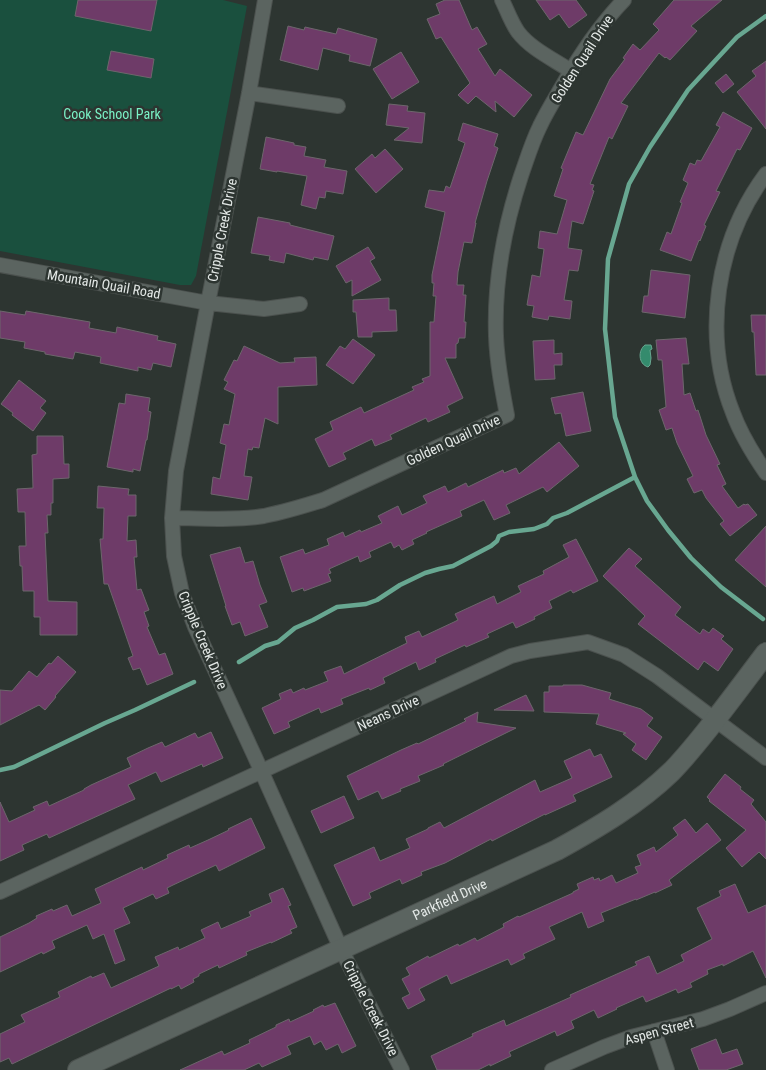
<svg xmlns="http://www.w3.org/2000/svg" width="766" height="1070" font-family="'Roboto Condensed',sans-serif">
  <rect width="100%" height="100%" fill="#2d3531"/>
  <path fill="#1a503e" d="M0,0H223L247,6L196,276L191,285H180L0,251Z"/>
  <path fill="#348b6d" stroke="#68a791" d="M645,345H651L652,349L650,350L651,358L650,365L648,367C638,364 638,350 645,345Z"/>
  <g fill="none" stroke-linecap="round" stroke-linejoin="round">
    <path stroke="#68a791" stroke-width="4.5" d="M763,619L721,587L691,558L668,530L647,501L635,477L615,417L605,329L608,259L629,184L650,147L688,90L737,37L766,16
      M239,662L265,646L278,642L295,628L313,620L337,607L366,604L377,600L400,585L425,573L439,569L453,566L491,546L497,541L499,536L509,532L534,529L547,524L553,518L567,513L635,477
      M0,770L14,767L105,723L135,710L194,682"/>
  </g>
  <path fill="#6e3b68" stroke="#6d666c" d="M78,0H157L151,31L75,16Z
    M445,0H459L472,30L477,27L487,44L478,49L495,76L500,69L532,95L514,117L495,101L496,112L476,96L468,104L458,95L470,83L441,37L436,39L427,19L440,14L436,4Z
    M536,0H576L587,15L569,28L559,14L550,20Z
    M674,0H722L691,26L697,31L670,60L666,57L665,58L659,53L621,103L628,106L612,139L609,137L590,184L594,185L592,190L594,191L583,224L572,221L568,248L582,250L578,271L569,270L564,300L572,301L570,319L549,316L548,320L532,317L534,306L527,305L532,275L540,277L544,249L538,248L540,231L557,234L567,200L554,196L563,169L561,168L576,132L583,135L610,79L625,59L623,58L633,44L640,50L659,30L653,24Z
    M288,26L304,30L305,27L336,34L338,28L377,39L370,66L349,61L350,55L323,48L318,70L280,60Z
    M111,51L154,59L151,78L107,70Z
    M401,52L419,82L392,99L373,69Z
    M766,61V129L737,92L756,76L752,71Z
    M726,74L734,84L723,93L715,83Z
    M389,104L408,106L407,111L425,113L422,143L394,140L409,128L386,125Z
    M723,112L752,128L740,150L737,149L716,191L720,192L704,225L706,226L700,241L699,240L691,261L660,250L667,232L671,234L682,203L680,202L688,183L683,180L690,163L695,165L697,160L701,161L720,127L716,125Z
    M463,123L498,134L494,146L498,148L487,181L475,223H476L472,243L464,242L458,272L457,285H464L463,295H466L464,322H466L465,338H459L458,343L456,344V358H445L463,398L447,406L450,412L428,422L426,418L390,435L392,439L375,446L372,439L343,453L346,459L329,467L315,439L333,430L330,422L361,407L364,413L414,390L412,387L424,382L422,379L430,376V322H434L436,296H433L434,283H432V275L445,212L425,207L429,190L444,192L446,186L450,188L465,143L458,140Z
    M266,137L294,143V145L306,147L304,156L326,160L324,167L347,171L343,194L326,191L325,198L319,197L316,209L301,205L307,176L277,171V172L260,169Z
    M385,149L403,169L376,193L355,169L372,154L375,158Z
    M258,217L290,223V225L334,236L328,260L314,257L313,260L286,253L284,263L269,260L270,256L251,253Z
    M368,247L375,258L370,261L381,280L352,296V280L346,283L336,266Z
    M651,270L690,275L685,318L642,312L644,296H648Z
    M389,298V310H396L397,331L372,332V337H358L356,312H353V300Z
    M0,311L25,315L26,311L90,322L89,328L116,333L117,327L158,336L157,340L176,344L171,367L153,363L151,370L138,367V371L100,363L101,357L75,352L73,359L45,354V352L24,348L25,342L0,338Z
    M751,315H766V375H756L754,332H752Z
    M686,338L689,364H682L684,395L690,393L696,411L698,410L706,435L720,464L717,465L726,484L722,486L738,508L744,504L745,505L748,504L757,515L730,536L720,524L724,521L706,498L702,490L694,493L687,479L693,476L677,443L672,428L666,430L659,410L666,407L662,360H658L656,340Z
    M353,339L375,355L353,384L326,365L340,346L345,349Z
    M554,340V354L562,353V365H554L555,379L535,380L533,341Z
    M244,346L280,363L295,362L294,358L316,357L317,385L278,387V424L265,418L259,448L253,447L252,450L248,449L244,476L252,477L248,500L211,494L213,477L220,479L226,445L220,443L224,424L229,425L235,394L224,389L228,382L224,380L234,360L237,361Z
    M19,380L46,401L40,408L46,413L33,431L12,415L13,413L1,404Z
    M583,392L591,431L566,436L561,413L555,414L551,398Z
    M126,394L150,398L148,411L151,412L147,440H146L140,471L133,469V472L107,467L119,403L125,404Z
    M37,436H63L64,464H69V478L53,479V503H51V515H47L48,533H45L48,601L77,602V635H40V617H34V591H23L22,566H20L19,546H26L25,512H18L17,489L33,488L32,455L37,454Z
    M559,442L579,466L547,492L543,487L506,505L510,513L494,520L484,500L460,511L462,516L426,532L427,533L412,540L414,544L402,550L399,545L394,548L391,542L369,552L371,557L360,562L358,556L329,569L331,573L328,574L331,581L304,591L303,588L292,592L280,557L303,549L305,554L329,545L327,539L343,532L345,537L360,530L361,532L382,523L378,516L398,506L402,515L427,503L423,496L445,486L448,492L466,483L468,487L503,470L504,473L516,468L519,474Z
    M98,486L129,489L128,495H136V516H128L127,541L136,540L137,557H134L137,590L141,589L149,610L144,612L149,626L147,627L159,655L165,653L173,674L147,685L140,668L133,670L128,658L133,656L108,584H104L100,539H103L104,508H97Z
    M766,526V587L735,560Z
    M576,539L598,581L573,593L571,590L549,601L552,608L534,617L535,619L516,628L513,622L487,634L489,637L466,647L465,645L435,659L436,662L419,670L416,662L383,678L385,683L370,690L369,688L341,699L343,704L321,713L319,708L288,722L290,727L274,734L262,708L281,699L279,694L291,689L293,693L304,688L305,690L328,681L324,672L341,666L344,674L407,643L405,637L419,631L422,637L454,622L458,620L455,614L494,596L497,604L521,592L518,586L544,574L543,571L569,557L563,545Z
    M240,547L245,563L253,561L260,585L267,602L259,605L268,627L245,636L240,622L232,625L225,606H226L210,555Z
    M629,548L642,559L635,566L681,607L675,615L700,634L703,629L709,633L713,628L724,636L721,639L733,649L718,671L704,661L698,670L638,624L645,616L603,576Z
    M58,656L76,672L55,696L56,697L45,710L39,705L0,725V690L12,691L29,671L37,677L49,663L51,664Z
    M563,685H582L611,693L609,699L641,709L653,718L647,726L662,737L646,760L632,750L636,744L623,734L626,733L596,724L599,714L544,712V692H549V686H563Z
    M526,695L534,711L494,710Z
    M478,712L477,722L516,728L443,764L444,765L418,776L420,781L400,789L401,791L382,799L378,791L358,800L347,776L401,750L417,743L418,744L466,721L464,719Z
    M211,732L223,758L203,767L202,764L161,782L156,772L128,785L135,799L49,838L47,834L22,845L24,850L0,861V802L9,822L35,810L33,807L47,801L49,806L84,790V789L91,785L131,767L127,758L148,748L162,742L165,747L195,733L198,738Z
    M590,749L594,757L601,754L612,777L573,795L576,801L545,815V814L492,841L491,839L445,863L421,872L422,875L402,884L400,879L369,893L371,898L353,906L334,865L374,847L380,861L410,848L406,839L428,829V828L440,822L444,828L535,780L540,792L572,778L564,761Z
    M725,774L741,787L740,789L754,800L751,804L766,822V859L759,852L742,867L726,848L746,830L709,801L710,800L707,797Z
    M344,796L354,818L321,833L311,811Z
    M251,818L265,848L219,871L216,865L173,885L167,888L169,893L156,899L153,894L123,908L130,923L114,930L125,960L115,964L104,934L93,939L87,925L52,941L55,948L43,954L42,952L0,972V937L29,923L37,918L36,916L52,909L53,911L67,905L72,916L101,903L95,889L142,867L143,870L168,858L167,855L189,845L190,848L208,840L229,830L228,829Z
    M685,819L696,833L707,823L721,840L669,880L672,885L655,893V892L636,900V899L601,913L604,921L588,928L582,912L549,927L555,939L523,954L525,958L511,965L508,959L451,984L447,975L419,989L425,1000L408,1009L402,998L410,994L402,979L410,975L406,968L428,956L429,958L458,944L459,946L475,938L477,941L504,927L503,924L518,916L519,917L573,893V892L579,889L577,884L593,877L594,880L599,878L600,881L612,875L616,883L638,873L635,867L641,865L637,855L654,847L656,852L678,835L673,828Z
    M735,884L748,913L766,905V978L753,951L723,966V964L707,970L708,974L690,983L692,987L678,993L676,989L646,1002L643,996L616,1008L617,1009L598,1018L594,1010L571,1021L574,1028L557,1036L555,1031L509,1052L511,1056L490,1066V1064L478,1070H437L431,1056L473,1036L472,1034L504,1020L506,1026L571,997L570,995L637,965L635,962L649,956L657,974L684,961L681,955L712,939L697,908L721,896L719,891Z
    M283,888L291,905L288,906L297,927L290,930L292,933L271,943V942L246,952L247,955L219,968L218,965L199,974V976L193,979L194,982L181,989L179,985L171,989V988L12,1064L9,1058L0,1062V1034L25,1022L21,1015L60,997L58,992L91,976L92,978L104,973L111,988L159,966L155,957L178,947L179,950L205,938L201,930L218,922L221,929L251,916L249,912L272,902L269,894Z
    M335,1003L356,1046L342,1053L338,1044L326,1050L321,1041L314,1045L310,1036L287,1046L291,1054L262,1067L259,1063L244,1070H180L222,1051L224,1055L250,1043L249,1040L276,1027V1025L289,1019L290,1022L314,1011L313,1010L323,1005L324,1007Z
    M716,1039L722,1054L737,1049L743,1064L726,1070H699L691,1049Z"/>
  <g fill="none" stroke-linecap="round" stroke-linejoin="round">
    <defs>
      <path id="street" d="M265,0L249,93L208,303L176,471L172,518L174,556L182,593L195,627L255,757L341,949L402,1070
        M502,0C507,10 511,22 518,32C531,49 553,59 571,71
        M249,93L338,106
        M766,174C716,241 702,335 733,413C741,435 753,454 766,473
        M0,265L208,303L264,309L300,304
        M172,518C202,518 234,521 264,516C284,512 304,506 323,500L507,415C502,389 497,363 496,336C494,281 504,228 521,176C527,159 532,142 540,126C547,111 556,97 564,83C581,53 600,25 624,0
        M0,892L511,656L530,651L588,642L624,655L657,676L766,758
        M654,1031L667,1070
        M552,1070L604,1047L631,1037L703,1019L730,1009L766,993"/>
      <g id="secondary">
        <path id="s1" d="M78,1070L557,850C597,828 638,804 671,772C684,759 696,744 708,729C728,704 747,678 766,653"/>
      </g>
    </defs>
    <use href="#street" stroke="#4b514e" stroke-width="16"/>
    <use href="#secondary" stroke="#4b514e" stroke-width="22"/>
    <use href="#street" stroke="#5b6460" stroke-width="14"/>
    <use href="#secondary" stroke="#5b6460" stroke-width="20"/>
  </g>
  <g text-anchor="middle" stroke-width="5" stroke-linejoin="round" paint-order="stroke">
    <g font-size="14" fill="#e3e8e6" stroke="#2d3531">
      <text transform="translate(582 59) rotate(-57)" y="5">Golden Quail Drive</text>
      <text transform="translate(222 230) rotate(-79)" y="5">Cripple Creek Drive</text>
      <text transform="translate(104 284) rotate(10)" y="5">Mountain Quail Road</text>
      <text transform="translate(453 440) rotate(-25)" y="5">Golden Quail Drive</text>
      <text transform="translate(203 640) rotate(67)" y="5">Cripple Creek Drive</text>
      <text transform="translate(388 713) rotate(-25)" y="5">Neans Drive</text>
      <text dy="5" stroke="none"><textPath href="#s1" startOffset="409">Parkfield Drive</textPath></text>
      <text transform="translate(371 1008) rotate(63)" y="5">Cripple Creek Drive</text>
      <text transform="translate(659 1031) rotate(-15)" y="5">Aspen Street</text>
    </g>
    <g font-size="14" fill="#7af2c6" stroke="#2d3531">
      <text x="112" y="119">Cook School Park</text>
    </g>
  </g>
</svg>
